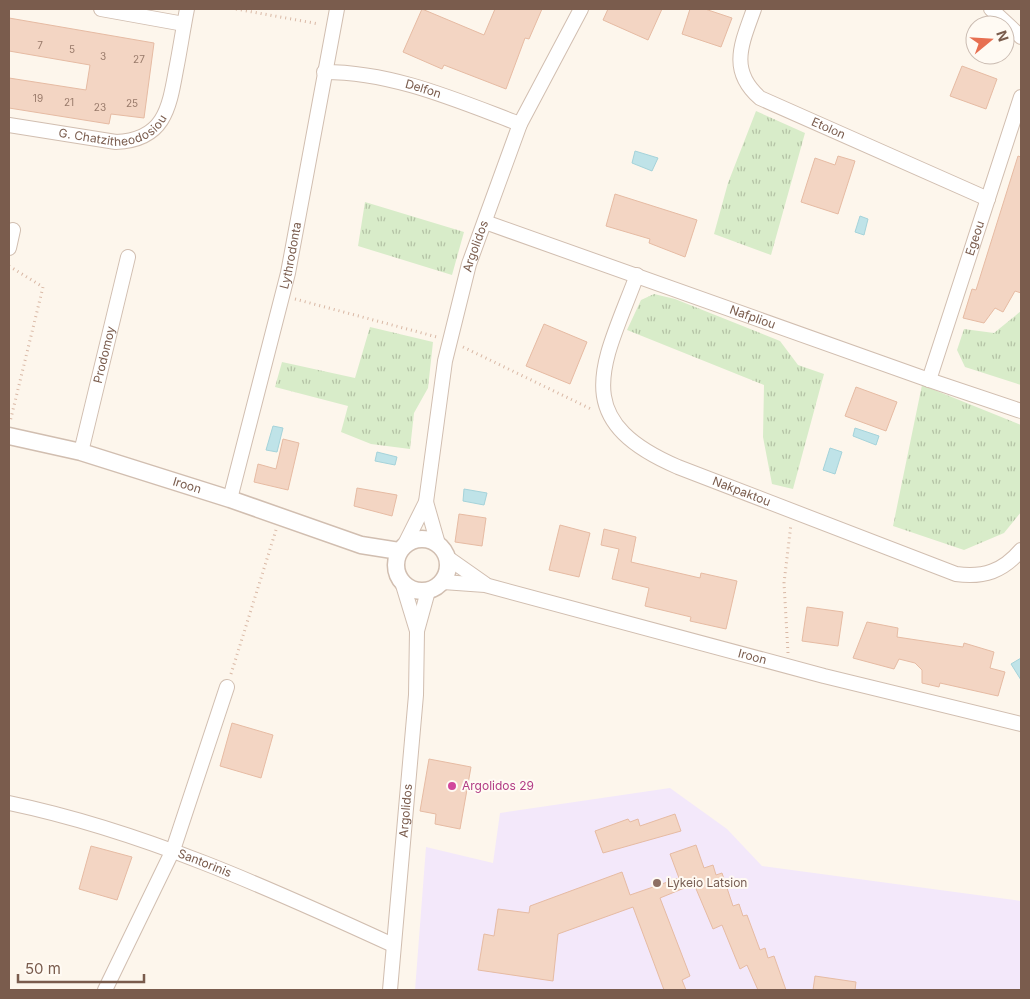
<svg xmlns="http://www.w3.org/2000/svg" width="1030" height="999" font-family="Inter,sans-serif">
  <defs>
    <pattern id="grass-tufts" width="24" height="20" patternUnits="userSpaceOnUse" patternTransform="scale(1.25)"><rect width="24" height="20" fill="#d8ecc9"/><path d="M3 7l-1-3M5 7V3M7 7l1-3M15 17l-1-3M17 17v-4M19 17l1-3" fill="none" stroke="#b4c2a5"/></pattern>
  </defs>
  <rect width="100%" height="100%" fill="#fdf6ec"/>
  <path fill="#f3e8fa" d="M670,788L727,829L762,866L1021,901V990H415L426,847L493,863L500,813Z"/>
  <path fill="url(#grass-tufts)" d="M756,111L805,133L771,255L714,234L728,183Z
    M365,202L464,232L452,275L358,246Z
    M654,294L675,299L780,341L798,365L824,374L793,489L772,484L763,437L764,385L627,330L641,300Z
    M1021,311V385L965,367L957,350L964,329L994,333Z
    M370,327L433,342L428,388L414,413L410,449L371,444L341,432L348,406L275,387L282,362L355,378Z
    M922,385L1021,425V512L1004,533L964,550L893,526Z"/>
  <path fill="#bfe3e8" stroke="#a5d3da" d="M635,151L658,158L652,171L632,163Z
    M860,216L868,219L864,235L855,232Z
    M273,426L283,428L277,452L266,450Z
    M855,428L879,436L876,445L853,436Z
    M830,448L842,452L835,474L823,470Z
    M377,452L397,457L395,465L375,461Z
    M464,489L487,493L484,505L463,501Z
    M1021,658V680L1011,664Z"/>
  <path fill="#f3d5c3" stroke="#e6bba3" d="M422,9L484,35L495,9H542L529,39L525,38L506,89L444,65L442,69L403,52Z
    M608,9H662L648,40L603,20Z
    M690,9H705L732,18L721,47L682,34Z
    M9,18L154,43L144,118L111,114L109,124L9,108V78L86,90L90,65L9,51Z
    M962,66L997,79L986,109L950,96Z
    M838,156L855,161L838,214L801,202L815,158L835,165Z
    M1018,156L1021,157V293L1015,291L1003,312L995,308L984,323L963,318L972,289L976,290Z
    M615,194L697,220L685,257L649,243L650,239L606,226Z
    M544,324L587,342L570,384L526,366Z
    M856,387L897,402L886,431L845,416Z
    M283,439L299,443L288,490L254,482L258,464L276,469Z
    M357,488L397,495L392,516L354,506Z
    M459,514L486,518L482,546L455,542Z
    M560,525L590,533L579,577L549,570Z
    M604,529L636,537L631,562L700,578L701,573L737,581L726,629L690,621L691,617L645,606L649,588L612,579L619,549L601,545Z
    M807,607L843,612L838,646L802,641Z
    M867,622L898,628L897,637L963,647L964,643L994,652L990,668L1005,672L998,696L940,683L939,687L922,683V670L915,663L899,659L894,669L853,658Z
    M232,723L273,735L261,778L220,766Z
    M429,759L471,767L460,829L435,824L436,814L420,811Z
    M675,814L681,831L603,853L595,831L628,819L630,822L638,819L640,826Z
    M696,845L704,868L713,865L716,875L722,873L733,906L739,904L743,916L747,915L760,950L765,948L768,958L774,956L786,990H758L747,965L740,969L722,925L713,929L694,884L660,898L690,976L682,980L686,990H664L633,907L558,934L553,981L478,970L484,934L494,936L498,909L529,913L530,906L622,872L630,895L679,878L670,854Z
    M91,846L132,857L117,900L79,889Z
    M815,976L856,982L855,990H813Z"/>
  <g fill="none" stroke-linecap="round" stroke-linejoin="round">
    <defs>
      <g id="minor">
        <path d="M101,9L184,24"/>
        <path id="s1" d="M754,9C742,43 728,70 760,98L988,199"/>
        <path d="M991,9L1021,37"/>
        <path id="s2" d="M324,72C393,72 456,100 520,124"/>
        <path id="s3" d="M9,125L116,142C164,140 169,109 176,70C180,50 183,29 187,9"/>
        <path id="s4" d="M485,222L929,380L1021,411"/>
        <path d="M9,248L13,230"/>
        <path id="s5" d="M637,275C604,363 566,419 678,467L956,574C984,578 1003,571 1021,550"/>
        <path id="s6" d="M929,380L1021,97"/>
        <path id="s7" d="M81,452L128,257"/>
        <path id="s8" d="M230,499L288,273L337,9"/>
        <path d="M426,502L438,544"/>
        <path id="s9" d="M405,544L426,502L445,361L469,264L520,124L581,9"/>
        <path d="M448,558L485,584"/>
        <path id="s10" d="M443,582L485,585L824,676L1021,724"/>
        <path d="M417,631L428,591"/>
        <path id="s11" d="M9,803C143,831 269,888 393,945"/>
        <path d="M105,990L173,850L227,687"/>
        <path id="s12" d="M390,990L416,695L417,631L403,585"/>
      </g>
      <g id="tertiary">
        <path id="s13" d="M9,436L81,452L230,499L361,545L399,551"/>
        <circle cx="422" cy="565" r="26"/>
      </g>
    </defs>
    <use href="#minor" stroke="#d1beb0" stroke-width="16"/>
    <use href="#tertiary" stroke="#d1beb0" stroke-width="19"/>
    <path stroke="#d9b8a5" stroke-width="3" stroke-dasharray="1 4" stroke-linecap="butt" d="M236,9L319,24
      M9,266L43,287L10,422
      M295,299L437,337
      M463,347L593,410
      M788,653L784,583L791,524
      M231,674L276,530"/>
    <use href="#minor" stroke="#fff" stroke-width="14"/>
    <use href="#tertiary" stroke="#fff" stroke-width="16"/>
  </g>
  <circle fill="#d1479c" stroke="#fffaf3" stroke-width="2" cx="452" cy="786" r="5"/>
  <circle fill="#8d6e63" stroke="#fffaf3" stroke-width="2" cx="657" cy="883" r="5"/>
  <g text-anchor="middle" stroke-width="4" stroke-linejoin="round" paint-order="stroke">
    <g font-size="10" fill="#987a6a">
      <text x="40" y="49">7</text>
      <text x="72" y="53">5</text>
      <text x="103" y="60">3</text>
      <text x="139" y="63">27</text>
      <text x="38" y="102">19</text>
      <text x="69" y="106">21</text>
      <text x="132" y="107">25</text>
      <text x="100" y="111">23</text>
    </g>
    <g font-size="12" fill="#7a5c4d" stroke="#fffaf3">
      <text dy="4" stroke="none"><textPath href="#s2" startOffset="101">Delfon</textPath></text>
      <text dy="4" stroke="none"><textPath href="#s3" startOffset="108">G. Chatzitheodosiou</textPath></text>
      <text dy="4" stroke="none"><textPath href="#s1" startOffset="172">Etolon</textPath></text>
      <text dy="4" stroke="none"><textPath href="#s6" startOffset="149">Egeou</textPath></text>
      <text dy="4" stroke="none"><textPath href="#s9" startOffset="308">Argolidos</textPath></text>
      <text dy="4" stroke="none"><textPath href="#s8" startOffset="251">Lythrodonta</textPath></text>
      <text dy="4" stroke="none"><textPath href="#s4" startOffset="284">Nafpliou</textPath></text>
      <text dy="4" stroke="none"><textPath href="#s7" startOffset="100">Prodomoy</textPath></text>
      <text dy="4" stroke="none"><textPath href="#s13" startOffset="185">Iroon</textPath></text>
      <text dy="4" stroke="none"><textPath href="#s5" startOffset="302">Nakpaktou</textPath></text>
      <text dy="4" stroke="none"><textPath href="#s10" startOffset="319">Iroon</textPath></text>
      <text dy="4" stroke="none"><textPath href="#s12" startOffset="180">Argolidos</textPath></text>
      <text dy="4" stroke="none"><textPath href="#s11" startOffset="205">Santorinis</textPath></text>
    </g>
    <g font-size="12" fill="#b23c85" stroke="#fffaf3" text-anchor="start">
      <text x="462" y="790">Argolidos 29</text>
    </g>
    <g font-size="12" fill="#785e54" stroke="#fffaf3" text-anchor="start">
      <text x="667" y="887">Lykeio Latsion</text>
    </g>
  </g>
  <rect width="1030" height="999" fill="none" stroke="#7a5c4d" stroke-width="20"/>
  <g transform="translate(990 40) rotate(72)"><circle r="24" fill="#fffaf3" stroke="#cabbb1"/>
  <path d="M0-4L9 19L0 12L-9 19Z" fill="#e76f51"/>
  <text y="-8" font-size="14" font-weight="bold" text-anchor="middle" fill="#7a5c4d">N</text>
  </g>
  <path d="M18 974v8h126v-8" fill="none" stroke="#7a5c4d" stroke-width="2.5"/>
  <text x="25" y="974" font-size="15" fill="#7a5c4d" stroke="#fffaf3" stroke-width="4" paint-order="stroke">50 m</text>
</svg>
